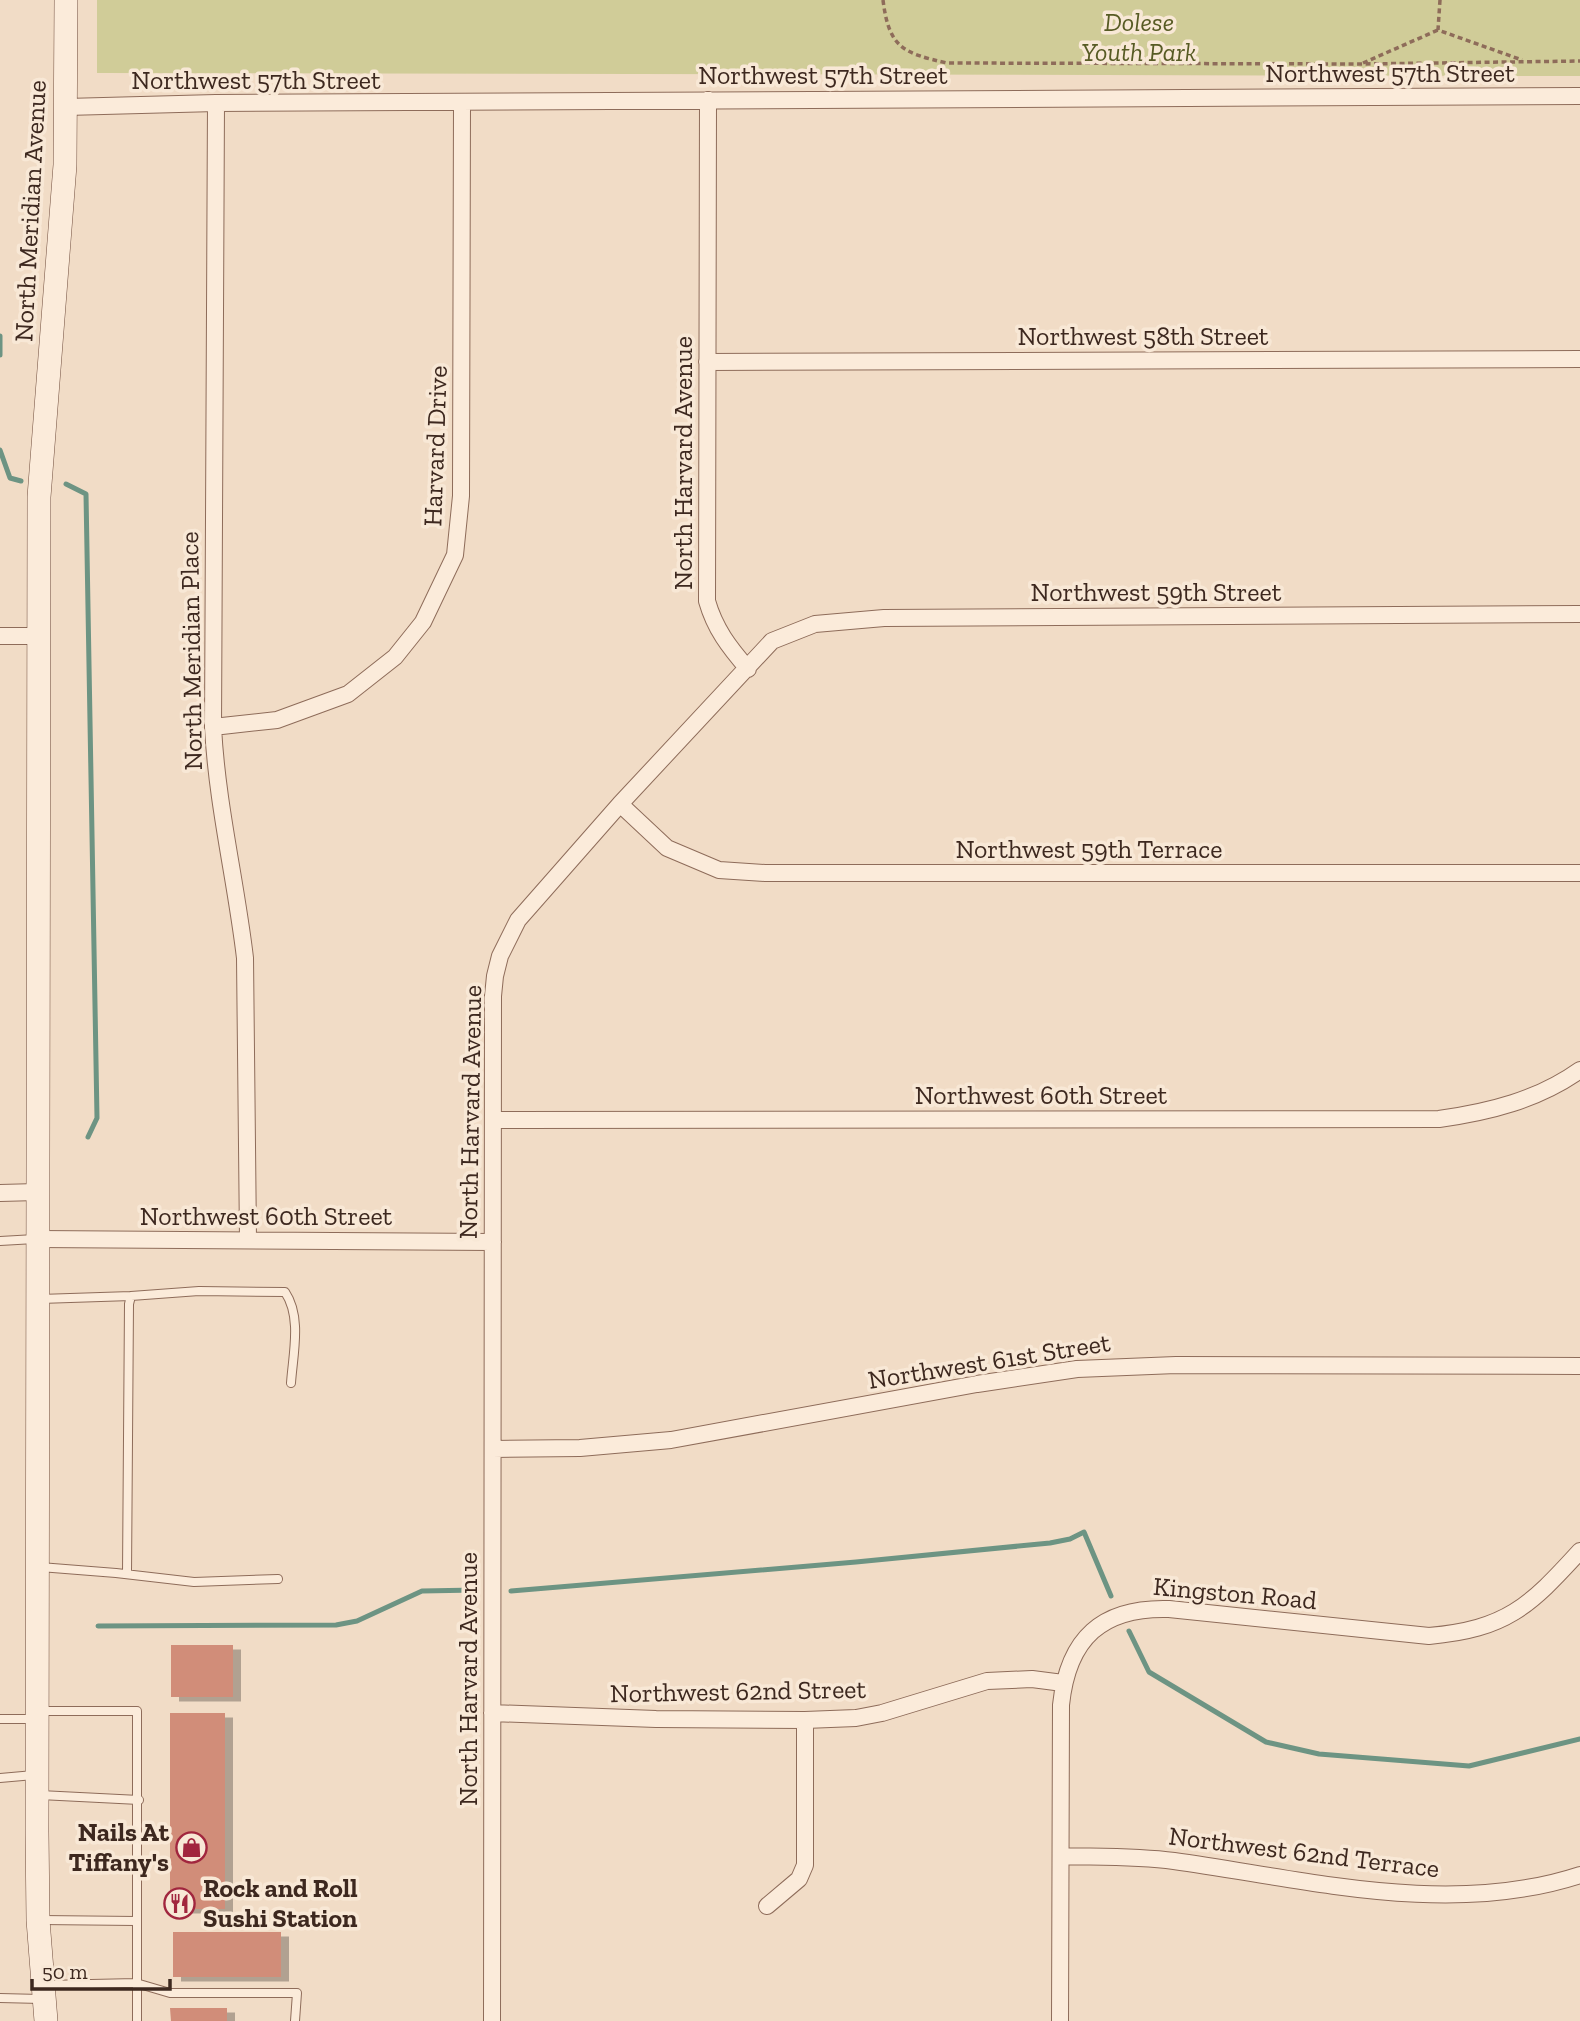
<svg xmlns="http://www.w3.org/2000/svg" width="1580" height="2021" font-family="'Zilla Slab',serif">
  <defs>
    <filter id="shadow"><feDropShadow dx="8" dy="4.5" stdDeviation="0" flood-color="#0004"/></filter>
  </defs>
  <rect width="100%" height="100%" fill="#f1dcc6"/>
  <path fill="#d0cc98" d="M97,0H1580V76L97,73Z"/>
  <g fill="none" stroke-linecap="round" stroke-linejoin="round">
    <path stroke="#6d9483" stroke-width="5" d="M0,336V355
      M0,450L10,478L21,481
      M66,484L86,494L97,1118L88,1137
      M511,1591L856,1562L1050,1543L1070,1539L1084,1532L1111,1596
      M98,1626L336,1625L357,1621L422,1591L476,1590
      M1129,1631L1149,1672L1266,1742L1319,1754L1469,1766L1580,1739"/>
  </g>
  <path fill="#d18d79" filter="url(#shadow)" d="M171,1645H233V1697H171Z
    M170,1713H225V1909H170Z
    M173,1932H281V1977H173Z
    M170,2008H227V2021H171Z"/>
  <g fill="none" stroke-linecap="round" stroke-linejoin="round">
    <defs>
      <path id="service" d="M0,1241L35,1239
        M40,1299L131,1296
        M40,1567L116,1573L194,1582L278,1579
        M127,1574L129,1304L131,1296L199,1291L285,1292C302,1317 293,1354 291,1383
        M40,1711H137V2021
        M0,1719H34
        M0,1778L34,1775
        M40,1795L139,1800
        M41,1920L136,1921
        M46,1985L136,1983L170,1993H297L295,2021
        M0,1998L41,1999"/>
      <path id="minor" d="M708,100L707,601C715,629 729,647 748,669
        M216,103L213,727C217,805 236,881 245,958L248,1239
        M66,107L216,103L1580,96
        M707,362L1580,359
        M0,636H38
        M213,727L277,720L348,694L395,657L423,622L455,555L461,496L462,103
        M620,804L667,848L719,870L765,873H1580
        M493,1120L1439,1119C1489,1112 1538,1100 1580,1070
        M0,1193L37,1192
        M38,1239L493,1242
        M493,1449L580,1448L671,1440L977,1384L1077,1369L1176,1365L1580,1366
        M492,1713L656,1719L805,1720L856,1718L882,1713L987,1681L1032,1679L1063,1683
        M1062,1856C1099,1857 1137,1856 1174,1861C1305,1879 1449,1918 1580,1875
        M767,1906L799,1879L805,1865V1720
        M492,2021L493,996L495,976L500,956L518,920L620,804L772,641L815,624L884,618L1580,614
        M1060,2021L1061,1705C1068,1638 1102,1607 1169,1609L1429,1636C1506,1629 1529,1607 1580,1551"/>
      <path id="secondary" d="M46,2021L38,1920L37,1832L39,497L65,165L66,0"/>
    </defs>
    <use href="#service" stroke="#8e6c5a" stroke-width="10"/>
    <use href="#minor" stroke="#8e6c5a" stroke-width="18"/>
    <use href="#secondary" stroke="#704d3d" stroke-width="24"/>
    <path stroke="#8e6c5a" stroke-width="3.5" stroke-dasharray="5 3.5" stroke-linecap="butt" d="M883,0C889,48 903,53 947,63L1361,64L1580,61
      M1440,0L1438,30L1522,60
      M1363,63L1438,30"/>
    <use href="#service" stroke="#fbebda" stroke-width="8"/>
    <use href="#minor" stroke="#fbebda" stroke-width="16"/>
    <use href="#secondary" stroke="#fbebda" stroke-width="23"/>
  </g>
  <defs>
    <symbol id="shop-ring" viewBox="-11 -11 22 22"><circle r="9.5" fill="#f8e8d6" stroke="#a1263e" stroke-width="1.5"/><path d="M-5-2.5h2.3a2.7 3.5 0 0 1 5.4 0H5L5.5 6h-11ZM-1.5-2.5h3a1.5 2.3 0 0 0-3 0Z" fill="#a1263e"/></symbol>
    <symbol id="restaurant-ring" viewBox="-11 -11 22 22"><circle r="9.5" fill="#f8e8d6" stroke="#a1263e" stroke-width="1.5"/><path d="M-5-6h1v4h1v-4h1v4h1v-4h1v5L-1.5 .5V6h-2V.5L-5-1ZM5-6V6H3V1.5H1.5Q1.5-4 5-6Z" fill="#a1263e"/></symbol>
  </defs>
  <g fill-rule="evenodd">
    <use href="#shop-ring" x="174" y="1830" width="35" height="35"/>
    <use href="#restaurant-ring" x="162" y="1886" width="35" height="35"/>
  </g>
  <g text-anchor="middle" stroke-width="7" stroke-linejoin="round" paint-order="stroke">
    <g font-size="26" font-style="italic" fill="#575b24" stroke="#f8e8d6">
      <text x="1139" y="31">Dolese<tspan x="1139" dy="30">Youth Park</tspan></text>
    </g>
    <g font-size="26" fill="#3d281f" stroke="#f8e8d6">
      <text x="1390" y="82">Northwest 57th Street</text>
      <text x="823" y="84">Northwest 57th Street</text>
      <text x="256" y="89">Northwest 57th Street</text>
      <text transform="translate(30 211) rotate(-87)" y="9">North Meridian Avenue</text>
      <text x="1143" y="345">Northwest 58th Street</text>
      <text transform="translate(435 446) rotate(-88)" y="9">Harvard Drive</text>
      <text transform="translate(683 463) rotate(-90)" y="9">North Harvard Avenue</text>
      <text x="1156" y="601">Northwest 59th Street</text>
      <text transform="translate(191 651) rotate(-91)" y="9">North Meridian Place</text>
      <text x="1089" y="858">Northwest 59th Terrace</text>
      <text x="1041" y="1104">Northwest 60th Street</text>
      <text transform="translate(470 1112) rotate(-89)" y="9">North Harvard Avenue</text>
      <text x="266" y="1225">Northwest 60th Street</text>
      <text transform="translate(989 1361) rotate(-9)" y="9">Northwest 61st Street</text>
      <text transform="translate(1235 1593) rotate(5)" y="9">Kingston Road</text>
      <text transform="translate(468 1679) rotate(-90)" y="9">North Harvard Avenue</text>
      <text transform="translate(738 1691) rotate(-1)" y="9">Northwest 62nd Street</text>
      <text transform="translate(1304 1852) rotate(7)" y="9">Northwest 62nd Terrace</text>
    </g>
    <g font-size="26" font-weight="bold" fill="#3d281f" stroke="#f8e8d6" text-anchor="end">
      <text x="169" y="1841">Nails At<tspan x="169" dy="30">Tiffany's</tspan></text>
      <text x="203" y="1897" text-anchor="start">Rock and Roll<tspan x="203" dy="30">Sushi Station</tspan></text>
    </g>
  </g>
  <path d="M32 1979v10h138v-10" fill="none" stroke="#3d281f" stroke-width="3.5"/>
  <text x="42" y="1979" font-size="21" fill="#3d281f" stroke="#f8e8d6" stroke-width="5" paint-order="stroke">50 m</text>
</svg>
